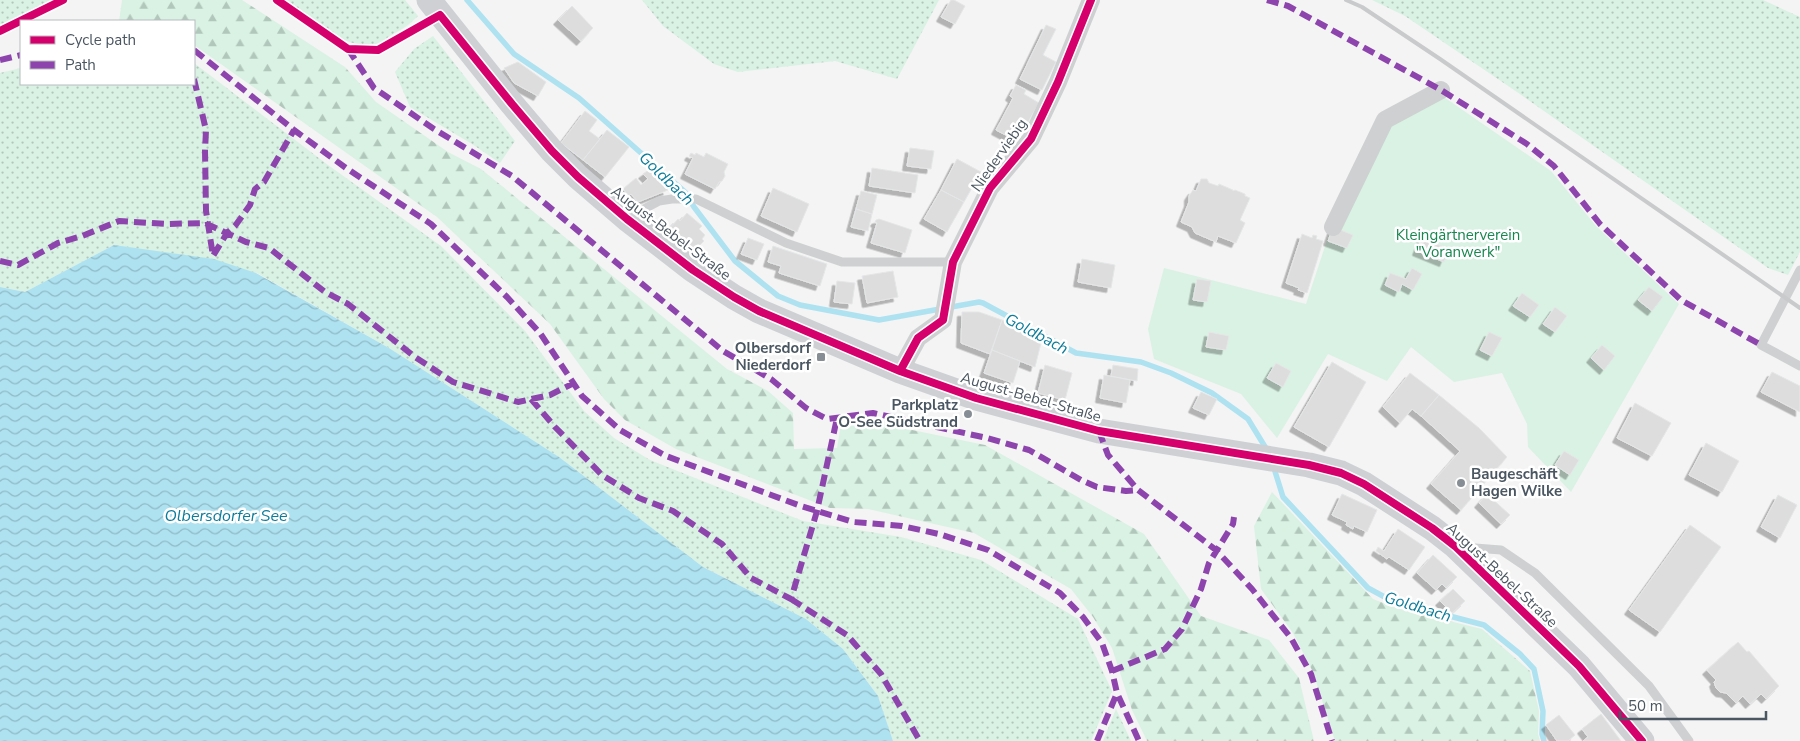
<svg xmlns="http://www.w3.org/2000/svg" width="1800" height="741" font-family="'Nunito Sans',sans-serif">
  <defs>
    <pattern id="grass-dots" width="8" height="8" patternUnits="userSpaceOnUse" patternTransform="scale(1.25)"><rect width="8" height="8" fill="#d9f2e3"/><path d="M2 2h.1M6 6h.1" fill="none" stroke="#b2c7bb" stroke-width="1.8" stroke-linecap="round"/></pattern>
    <pattern id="forest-firs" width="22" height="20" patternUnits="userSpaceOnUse" patternTransform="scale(1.25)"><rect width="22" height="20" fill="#d9f2e3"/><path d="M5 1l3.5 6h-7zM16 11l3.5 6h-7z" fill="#b2c7bb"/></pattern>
    <pattern id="water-waves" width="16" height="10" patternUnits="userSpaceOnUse" patternTransform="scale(1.25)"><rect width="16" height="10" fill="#aee2f0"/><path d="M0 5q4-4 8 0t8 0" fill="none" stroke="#90bac6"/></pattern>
    <filter id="shadow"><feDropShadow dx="-4.5" dy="4.5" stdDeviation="0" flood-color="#0004"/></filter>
  </defs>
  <rect width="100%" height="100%" fill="#f4f4f4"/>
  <path fill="url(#grass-dots)" d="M0,0H52L0,26Z
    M285,0H405L418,16C410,24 403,29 393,34C388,37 382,42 376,44C346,52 308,17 285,0Z
    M642,0H939L897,79L835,61L738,72L714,64L663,26Z
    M1372,0H1763L1800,17V252L1788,275L1768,268L1517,92L1405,16Z
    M433,36L515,141L500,163L472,144L410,107L395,72L414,49Z
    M194,63L328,165L441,246L525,331L584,411L614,438L650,460L803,521L901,537L981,560L1078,619L1112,691L1091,741H893L878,696L843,649L806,619L703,567L559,457L389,348L257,273L114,245L25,292L0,287V73L21,68V84H194Z
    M1116,709L1131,741H1103Z"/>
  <path fill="url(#forest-firs)" d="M122,0H242L345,67L376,102L448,152L481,169L727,369L768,391L793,413L794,449L837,448L841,425L883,424L985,445L1144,534L1201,616L1269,640L1299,678L1314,741H1147L1132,710L1112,648L1093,617L1071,589L974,533L868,509L830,508L676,449L625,420L604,399L550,324L437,217L194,45V21H119Z
    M1272,492L1373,599L1396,608L1482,629L1530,671L1539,711L1538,734L1540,741H1335L1313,672L1293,633L1261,589L1254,526Z"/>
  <path fill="#d9f2e3" d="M1438,93L1551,171L1596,226L1679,304L1571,492L1528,447L1527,424L1502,373L1454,382L1411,347L1387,381L1328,354L1277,438L1241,394L1154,359L1148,329L1164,268L1306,304L1336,213L1385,120Z"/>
  <path fill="url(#water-waves)" d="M114,245L214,259L256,273L389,348L559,457L703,567L806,619L843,649L878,696L893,741H0V287L25,292Z"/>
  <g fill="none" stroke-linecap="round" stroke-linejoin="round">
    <path stroke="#aee2f0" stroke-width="5.5" d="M467,0L514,54L579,98L685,192L694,207L735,261L778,296L800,305L879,320L979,302L983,303L1076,353L1141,362L1171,373L1212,393L1248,419L1267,450
      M1273,465L1283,497L1368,588L1392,601L1484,625L1520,654L1534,669L1543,711L1542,734L1544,741"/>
  </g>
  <path fill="#ddddde" stroke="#e5e6e7" filter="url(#shadow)" d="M951,0H954L965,6L955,24L941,17Z
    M572,6L593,28L581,41L558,20Z
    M1046,25L1056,29L1043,55L1056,62L1042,90L1020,79Z
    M518,62L546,82L538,96L514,83L504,68Z
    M1016,85L1026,90L1024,94L1039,103L1017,141L996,130L1013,98L1010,96Z
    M585,111L597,120L589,131L600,139L583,160L561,143Z
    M607,130L629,147L605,177L583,160Z
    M910,148L934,151L931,169L907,166Z
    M691,153L695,155L696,153L704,157L706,153L728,164L724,172L725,176L722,181L719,182L715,189L685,174L693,158L689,156Z
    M957,159L981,172L964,202L941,190Z
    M872,168L918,175L915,193L869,186Z
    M650,169L668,190L638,202L631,194L629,196L623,189L636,178L641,185L648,179L643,174Z
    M1201,179H1207L1209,183L1218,186L1219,184L1233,190V191L1235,190L1245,194V196L1250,198L1240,220L1245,223L1236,243L1218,236L1216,242L1195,233L1192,227L1181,222L1189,202V196L1193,190L1196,191Z
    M773,188L809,204L797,232L761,216Z
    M941,190L964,202L947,232L924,219Z
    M861,191L877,195L872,214L856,209Z
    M856,209L872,214L868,231L851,227Z
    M687,213L702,226L699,229L705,235L702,239L704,241L693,252L668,230L678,219L680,221Z
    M879,219L912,230L905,253L871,243L877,223L875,222L876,220Z
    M1333,227L1353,235L1347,248L1328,241Z
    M1302,234L1312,238L1313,235L1317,236L1316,239L1323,241L1307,293L1298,290L1299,288L1286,283Z
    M748,238L764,244L757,260L741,254Z
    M1422,238L1449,249L1444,262L1417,251Z
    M773,246L827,264L820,286L779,273L781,266L768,262Z
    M1082,259L1115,265L1111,288L1078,282Z
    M1412,268L1422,274L1413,290L1402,284L1399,292L1385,285L1390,273L1406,279Z
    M893,271L898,297L867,303L862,276Z
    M1197,279L1211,281L1207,302L1193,300Z
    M837,281L855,283L852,304L834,302Z
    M1649,287L1663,297L1652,311L1638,300Z
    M1522,293L1539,305L1530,317L1513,306Z
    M1555,307L1567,316L1555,332L1543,324Z
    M962,312H979L1002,320L990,354L961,343Z
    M1002,320L1042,339L1035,367L992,350Z
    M1209,332L1229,336L1226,350L1206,347Z
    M1489,332L1502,338L1492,356L1480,350Z
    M1602,345L1615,356L1604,370L1591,358Z
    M992,350L1020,361L1013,383L984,373Z
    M1332,362L1366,382L1329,447L1294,427Z
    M1276,363L1291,371L1283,387L1267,378Z
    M1045,365L1072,373L1065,400L1038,393Z
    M1113,365L1138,369L1137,381L1111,376Z
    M1772,372L1800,386V412L1761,392Z
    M1410,373L1439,395L1421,416L1412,409L1400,423L1383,407Z
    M1104,375L1130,380L1126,403L1100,398Z
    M1201,392L1217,399L1209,415L1193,408Z
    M1439,395L1479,428L1507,457L1461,510L1431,484L1460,451L1421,416Z
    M1635,403L1671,423L1652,456L1617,438Z
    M1706,443L1739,461L1722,492L1689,475Z
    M1564,451L1579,460L1570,475L1555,465Z
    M1342,494L1377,510L1367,532L1354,526L1353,529L1346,525L1347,522L1332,515Z
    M1487,494L1510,515L1501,524L1479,503Z
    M1778,495L1797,505L1780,538L1761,527Z
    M1690,525L1721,547L1660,632L1629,610Z
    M1398,529L1425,547L1409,570L1389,557L1387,559L1376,551L1378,547L1384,551Z
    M1433,555L1457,577L1446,588L1442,584L1436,590L1417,573Z
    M1453,589L1465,601L1452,613L1440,601Z
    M1738,642L1747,652L1749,651L1779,686L1766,699L1761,694L1750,704L1743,696L1736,703L1726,693L1720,692L1716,688L1714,682L1716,680L1707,670Z
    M1601,714L1621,741H1583L1588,737L1582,729Z
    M1559,715L1575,735L1568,741H1557L1546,725Z"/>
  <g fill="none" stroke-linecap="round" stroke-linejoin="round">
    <path stroke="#ced0d2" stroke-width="9" d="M629,217L659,201L672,199H696L786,243L842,262H953
      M1800,270L1761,345L1800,366
      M1462,547L1501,550L1535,573L1649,686L1689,741"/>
    <path stroke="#ced0d2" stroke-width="18" d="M1333,227L1385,120L1441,90
      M900,371L918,338L943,320L953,262L990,188L1031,139L1058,82L1091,0"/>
    <path stroke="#ced0d4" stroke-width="25" d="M429,0L512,104L552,151L578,177L627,219L693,270L734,297L759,311L900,371L976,398L1099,431L1309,465L1341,473L1364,484L1432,528L1455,546L1579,666L1642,741"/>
    <path stroke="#c9cacc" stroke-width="4" d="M1346,0L1362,7L1440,59L1800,308"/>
    <path stroke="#8e44ad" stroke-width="6" stroke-dasharray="12 6" stroke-linecap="butt" d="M1267,0L1288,6L1441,90L1527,144L1554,166L1600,224L1681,300L1761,345
      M348,49L374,88L434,129L512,176L723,351L771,379L806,408L827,419L873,413L987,438L1029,450L1081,480L1097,487L1126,491L1138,490
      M194,50L294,130L346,168L431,224L507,297L540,333L582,396L620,430L666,456L801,506L853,522L902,526L939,534L988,550L1060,593L1083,617L1102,643L1112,671L1117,693L1139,741
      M0,60L21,55
      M194,79L206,130L205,151L206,211L213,256L227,233L235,226L250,205L255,189L264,182L294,130
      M0,261L18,265L58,243L82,236L119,221L167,224L205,223L246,242L269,248L325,292L348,304L415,357L453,382L518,402L550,395L574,383
      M531,399L555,427L602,475L639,498L673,511L722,544L751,578L791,599L817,511L837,418
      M1099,431L1108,455L1138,490L1216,550L1252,589L1291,638L1311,674L1332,741
      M791,599L847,635L881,674L920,741
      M1112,671L1165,649L1182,629L1201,589L1209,563L1233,524L1234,517
      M1097,741L1117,693"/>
    <defs>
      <path id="cycleway" d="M277,0L348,49L378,50L440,15L512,104L552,151L578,177L627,219L693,270L734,297L759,311L900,371L976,398L1099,431L1309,465L1341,473L1364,484L1432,528L1455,546L1579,666L1642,741
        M0,31L63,0
        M900,371L918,338L943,320L953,262L990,188L1031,139L1058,82L1091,0"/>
    </defs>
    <use href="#cycleway" stroke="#fff" stroke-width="11"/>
    <use href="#cycleway" stroke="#d6006c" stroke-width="8"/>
  </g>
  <g fill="#868d94" stroke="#fff" stroke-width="2">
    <rect x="816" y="352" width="10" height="10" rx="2.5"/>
    <circle cx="968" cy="414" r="5"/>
    <circle cx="1461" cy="483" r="5"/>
  </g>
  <g text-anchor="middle" stroke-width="5" stroke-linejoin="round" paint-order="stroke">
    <g font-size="15" fill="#4a5661" stroke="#fff">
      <text transform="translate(999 155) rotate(-55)" y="5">Niederviebig</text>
      <text transform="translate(671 233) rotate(37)" y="5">August-Bebel-Straße</text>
      <text transform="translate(1031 397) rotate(16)" y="5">August-Bebel-Straße</text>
      <text transform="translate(1502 575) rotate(43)" y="5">August-Bebel-Straße</text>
    </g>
    <g font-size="15" fill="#17864f" stroke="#fff">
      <text x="1458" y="240">Kleingärtnerverein<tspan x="1458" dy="17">"Voranwerk"</tspan></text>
    </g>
    <g font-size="15" font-weight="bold" fill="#4a5661" stroke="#fff" text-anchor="end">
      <text x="811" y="353">Olbersdorf<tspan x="811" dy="17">Niederdorf</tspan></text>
      <text x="958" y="410">Parkplatz<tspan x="958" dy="17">O-See Südstrand</tspan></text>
      <text x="1471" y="479" text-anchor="start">Baugeschäft<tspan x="1471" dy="17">Hagen Wilke</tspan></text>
    </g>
    <g font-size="16" font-style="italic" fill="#0c7c9b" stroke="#fff">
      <text transform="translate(667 178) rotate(44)" y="6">Goldbach</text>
      <text transform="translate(1037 333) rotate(28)" y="6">Goldbach</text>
      <text x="226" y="521">Olbersdorfer See</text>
      <text transform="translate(1418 606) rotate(17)" y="6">Goldbach</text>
    </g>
  </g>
  <rect x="20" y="20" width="175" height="65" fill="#ffffff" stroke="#b7bbc0"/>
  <rect x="30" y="36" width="25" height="8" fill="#d6006c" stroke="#b7bbc0"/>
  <text x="65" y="45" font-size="15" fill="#4a5661">Cycle path</text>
  <rect x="30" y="61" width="25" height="8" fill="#8e44ad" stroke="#b7bbc0"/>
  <text x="65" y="70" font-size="15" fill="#4a5661">Path</text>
  <path d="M1620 711v8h146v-8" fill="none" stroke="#4a5661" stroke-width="2.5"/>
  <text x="1628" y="711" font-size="15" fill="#4a5661" stroke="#ffffff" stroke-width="4" paint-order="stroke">50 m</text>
</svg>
